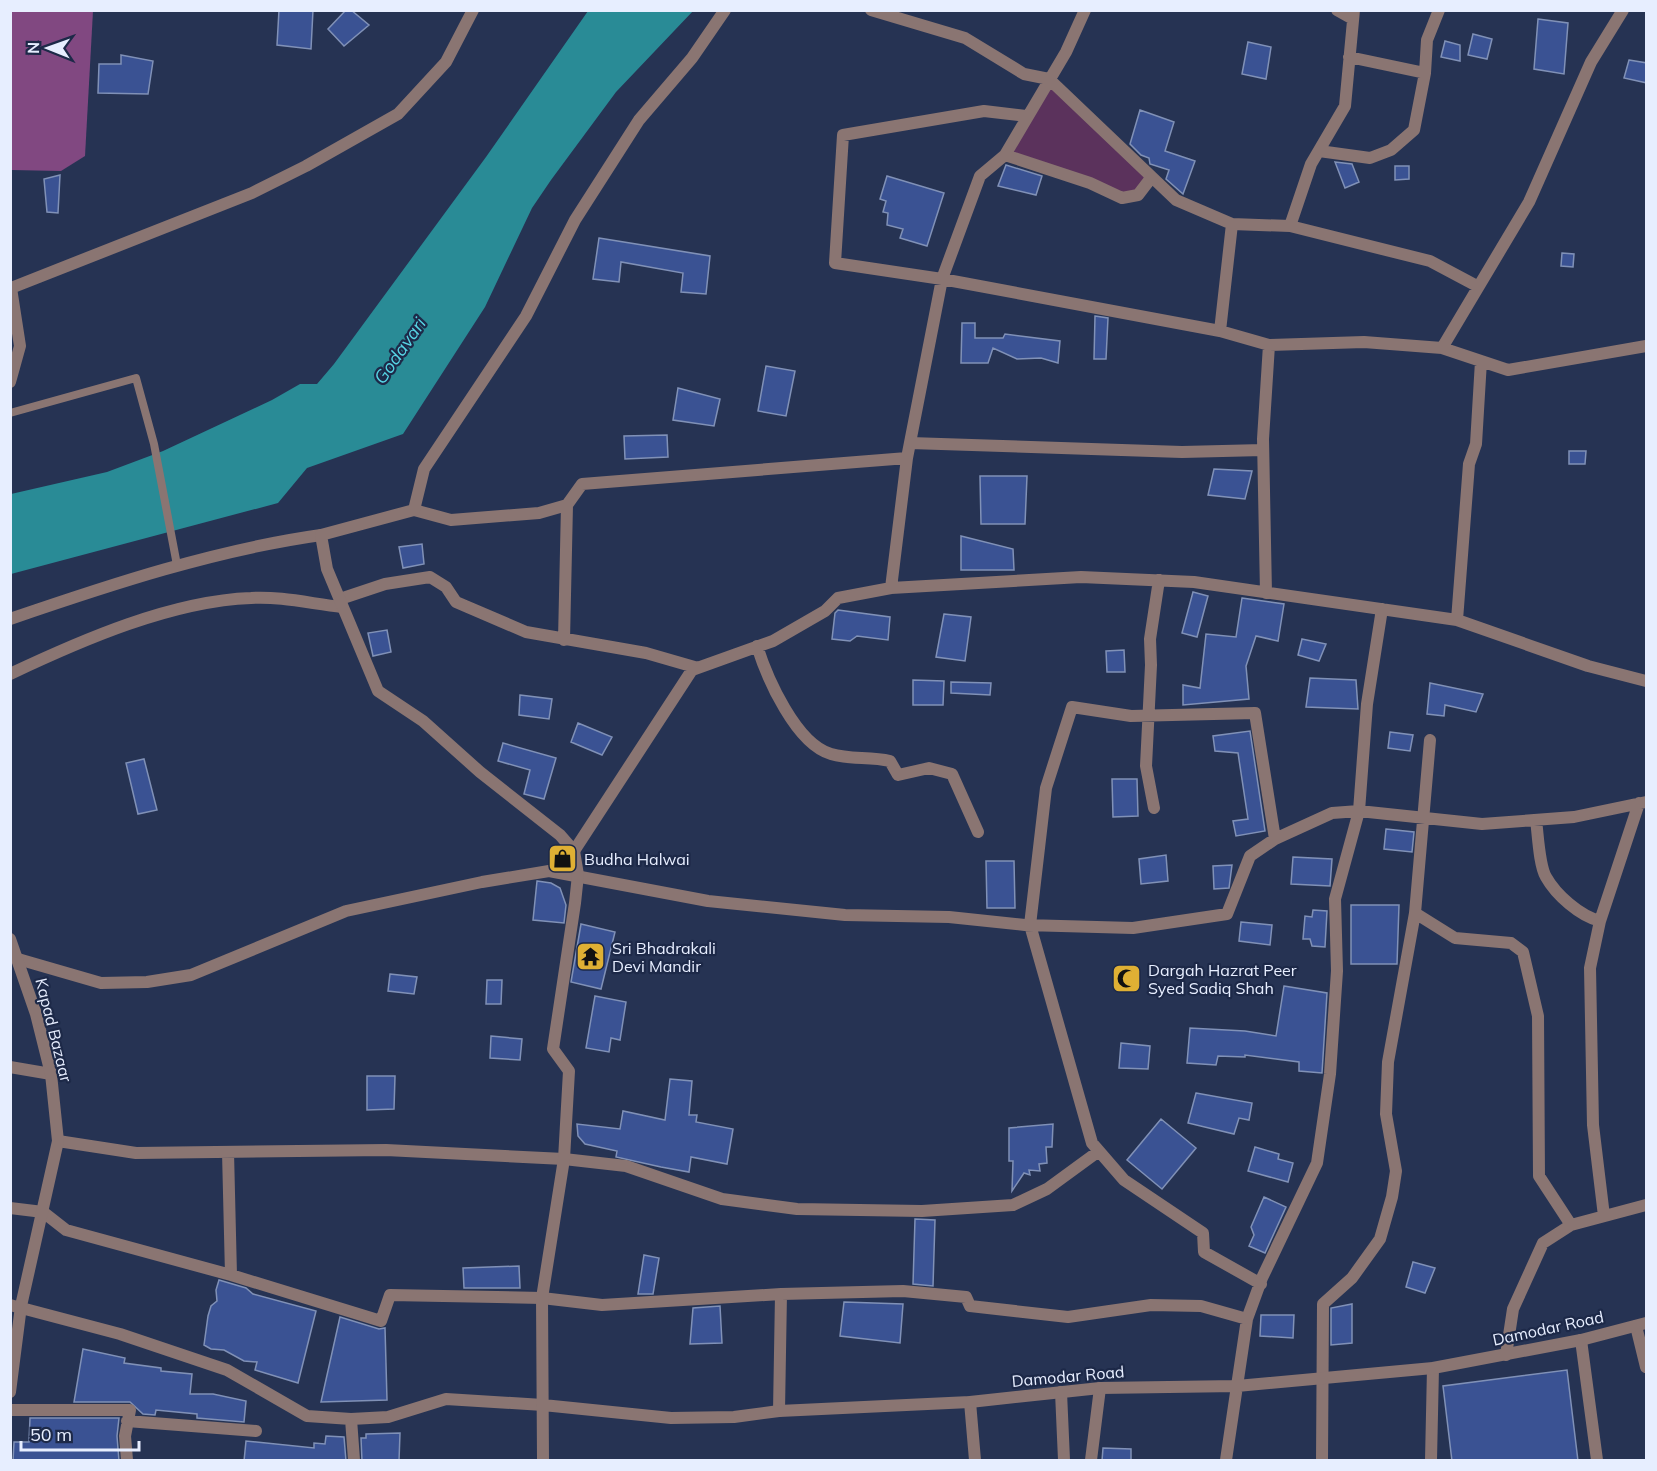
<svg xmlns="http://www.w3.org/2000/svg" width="1657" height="1471" font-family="Mulish,sans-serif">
  <rect width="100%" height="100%" fill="#263353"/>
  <path fill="#5b325c" d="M1049,86L1145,177L1136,191L1121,193L1010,153Z"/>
  <path fill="#814881" d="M11,10L93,11L85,156L61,171L11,170Z"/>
  <path fill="#298b96" d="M588,11H693L616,92L551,180L532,208L485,307L403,434L307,468L278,503L11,574V494L107,472L163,451L272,400L300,384H317L334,364L486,157Z"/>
  <path fill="#3a5293" stroke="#8091b7" stroke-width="1.5" d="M279,10H313L311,49L277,45Z
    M346,10H351L369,25L344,46L328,29Z
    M1538,19L1568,23L1564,74L1534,69Z
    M1473,34L1492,39L1487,59L1468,55Z
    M1445,41L1460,45V61L1441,57Z
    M1248,42L1271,47L1266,79L1242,74Z
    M121,55L153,61L148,94L98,93L99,64H121Z
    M1629,60L1647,63V83L1624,78Z
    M1140,110L1174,122L1165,151L1195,161L1183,194L1166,179L1169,170L1150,164L1149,158L1141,155L1130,144Z
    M1335,162L1352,164L1359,182L1345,188Z
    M1006,165L1042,176L1036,195L998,186Z
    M1395,166H1409V179L1395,180Z
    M60,175L58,213L47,212L44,179Z
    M887,176L944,193L927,246L900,238L903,229L887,225L888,213L883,212L886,201L880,199Z
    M599,238L710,256L706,294L681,292L683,273L621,262L619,282L593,279Z
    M1562,253L1574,254L1573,267L1561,266Z
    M1095,316L1108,318L1106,359H1094Z
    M962,323H975V338H1003L1005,334L1060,341L1058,363L1041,358L1017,359L993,348L988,363H961Z
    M766,366L795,371L786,416L758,411Z
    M678,388L720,399L714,426L673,420Z
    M667,435L668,457L625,459L624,436Z
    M1569,451H1586L1585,464H1569Z
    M1214,469L1252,471L1245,499L1208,495Z
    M980,476H1027L1025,524H981Z
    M961,536L1013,549L1014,570H961Z
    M422,544L424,564L403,568L399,547Z
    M1193,592L1208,596L1197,637L1182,633Z
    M1242,598L1284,604L1278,641L1256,636L1246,666L1249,699L1183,705V685L1200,688L1206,634L1236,637Z
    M838,610L890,617L888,640L857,636L850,641L832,639L835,613Z
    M944,614L971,617L965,661L936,657Z
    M387,630L391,652L373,656L368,633Z
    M1302,639L1326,644L1319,661L1298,655Z
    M1124,650L1125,672H1107L1106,651Z
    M1310,678L1356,680L1358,709L1306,707Z
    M913,680L944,681L943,705H913Z
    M951,682L991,683L990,695L951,693Z
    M1430,683L1483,694L1476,712L1445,705L1444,716L1427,714Z
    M520,695L552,699L549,719L519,715Z
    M578,723L612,737L602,755L571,742Z
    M1250,731L1265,831L1236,836L1233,821L1248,819L1238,753L1215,751L1213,736Z
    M1390,732L1413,735L1410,751L1388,748Z
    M503,743L556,758L544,799L524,794L530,770L498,761Z
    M144,759L157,810L138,814L126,763Z
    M1112,779H1137L1138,816L1113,817Z
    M1386,829L1414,832L1412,852L1384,849Z
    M1166,855L1168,881L1141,884L1139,859Z
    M1293,857L1332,859L1330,886L1291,884Z
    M986,861H1014L1015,908H987Z
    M1232,865L1229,888L1214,889L1213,866Z
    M537,881L551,883L560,888L566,905L564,923L533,920Z
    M1351,905H1399L1397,964H1351Z
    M1313,910L1327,911L1325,947L1312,946L1310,939H1303L1305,916L1312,917Z
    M1241,922L1272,925L1270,945L1239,941Z
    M581,924L615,932L601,989L571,982Z
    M390,974L417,977L414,994L388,991Z
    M487,980H502L501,1004H486Z
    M1284,986L1327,993L1322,1073L1299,1071V1062L1245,1055V1057L1218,1056L1216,1065L1187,1063L1190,1028L1245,1031L1276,1036Z
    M595,996L626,1002L620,1040L611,1038L609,1052L586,1048Z
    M491,1036L522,1039L520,1060L490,1058Z
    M1121,1043L1150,1046L1148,1069L1119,1068Z
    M367,1076H395L394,1109L367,1110Z
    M670,1079L692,1081L689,1115H697L696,1122L733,1129L727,1164L691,1157L689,1172L661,1167L616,1157L617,1151L585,1144L578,1136L577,1124L620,1129L623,1111L665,1120Z
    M1196,1093L1252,1103L1249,1120L1239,1118L1234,1134L1188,1123Z
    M1161,1119L1196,1148L1162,1189L1127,1160Z
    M1053,1124L1052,1147H1046L1047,1163L1039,1164L1040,1171L1029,1170L1030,1175L1024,1173L1012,1191L1013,1161H1009V1128Z
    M1255,1147L1279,1154L1278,1159L1293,1163L1288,1182L1248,1171Z
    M1264,1197L1286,1207L1265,1253L1249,1246L1254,1235L1251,1227Z
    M915,1219L935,1220L933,1286L913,1284Z
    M644,1255L659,1258L653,1294H638Z
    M1413,1262L1435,1268L1425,1293L1406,1287Z
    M519,1266L520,1288H464L463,1268Z
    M219,1280L246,1288L253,1294L316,1311L298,1383L255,1370L257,1362L244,1361L224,1350L211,1349L204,1345L208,1316L211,1306L217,1301L216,1290Z
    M844,1302L903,1304L900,1343L840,1336Z
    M1352,1304V1343L1331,1345V1308Z
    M720,1306L722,1343L690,1344L693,1308Z
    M1261,1315H1294L1293,1338L1260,1336Z
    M340,1317L379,1329L385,1328L387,1400L321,1402Z
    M83,1349L125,1358L124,1363L161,1368V1371L192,1374L190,1394H213L246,1401L244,1422L197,1418V1414L156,1410L155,1415L143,1414L130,1402H74Z
    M1567,1370L1578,1461H1452L1443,1386Z
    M30,1418H119L117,1436L119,1461H13L14,1442H29Z
    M400,1433L399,1461H362L361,1438H366V1434Z
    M326,1436L344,1437L346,1461H244L246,1441L314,1448V1443L325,1444Z
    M1103,1448L1131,1449V1461H1102Z"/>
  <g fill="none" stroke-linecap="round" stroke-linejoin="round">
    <path stroke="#8a7572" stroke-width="8" d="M10,413L136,378L154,444L177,565"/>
    <path stroke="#8a7572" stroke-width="12" d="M871,10L965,38L1024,74L1049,79L1176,200L1232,224
      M1337,10L1353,19
      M1349,57L1425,73
      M1026,116L984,111L843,135L835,263L942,279L1220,331L1269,345L1364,342L1442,348L1508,370L1646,346
      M1319,151L1370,158L1391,150L1414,130L1425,73L1427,40L1439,10
      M1005,155L1090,183L1122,198L1138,195L1151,178
      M1290,226L1430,261L1477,286
      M1220,331L1232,224L1290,226L1311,164L1345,106L1354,10
      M1442,348L1529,202L1591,62L1623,10
      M910,443L1182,452L1263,450
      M414,510L451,520L539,513L567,505L582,484L907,458
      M891,588L1081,577L1194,582L1457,620L1588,666L1646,681
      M1266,593L1263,439L1269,345
      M340,599L385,584L430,577L446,587L456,602L526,632L646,653L698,668
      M10,619C112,584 215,550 321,535
      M1457,620L1469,464L1476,444L1481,361
      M564,640L567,505
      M757,646C767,678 796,744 831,754C850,760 870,756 890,761L898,775L929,768L952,774L978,832
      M10,674C82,640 171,601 251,598C280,596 313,604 342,607
      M1154,808L1146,766L1151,665L1150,639L1159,580
      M1536,820C1538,834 1539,865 1546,877C1556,895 1580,916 1600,921
      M574,851L692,670L773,641L825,611L838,598L891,588L907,458L942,279L980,176L1005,155L1066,52L1085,10
      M1415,913L1455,938L1511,943L1523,952L1538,1016L1539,1176L1571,1225
      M18,959L101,983L147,982L191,975L346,911L482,882L549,871L708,901L845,915L949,917L1025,925L1133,928L1227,914L1250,856L1275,839L1332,813L1359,811L1367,704L1382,609
      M10,1067L51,1074
      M58,1141L136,1153L386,1150L564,1159L626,1166L722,1199L797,1209L922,1211L1013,1205L1047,1189L1099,1151
      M228,1152L231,1275
      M10,1208L43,1212L66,1230L231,1275L381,1321L390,1295L542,1298L602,1305L781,1294
      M1604,1216L1593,1125L1590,968L1600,921L1639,803
      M1261,1284L1204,1252L1203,1233L1124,1180L1092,1143L1030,925L1046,788L1072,707L1131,716L1255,713L1275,839
      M10,1305L120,1334L227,1370L307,1416L351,1419L388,1417L446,1399L543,1405
      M1636,1326L1646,1367
      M1581,1340L1597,1460
      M1506,1355L1513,1309L1543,1243L1571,1225L1646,1205
      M1237,1386L1247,1319L1262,1278L1317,1163L1330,1074L1337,971L1335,899L1359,811L1482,824L1574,817L1646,802
      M1061,1392L1064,1460
      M970,1402L975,1460
      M10,1410H130L125,1436L127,1460
      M779,1411L781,1294L903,1291L966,1297L970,1306L1068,1317L1151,1305L1201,1306L1247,1319
      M351,1419L354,1460
      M127,1421L256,1431
      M1091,1460L1100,1388
      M1322,1460L1323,1304L1352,1278L1380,1239L1392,1197L1396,1171L1386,1114L1388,1062L1415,913L1430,740
      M1431,1460L1433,1368"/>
    <path stroke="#8a7572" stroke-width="12" d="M10,382L20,346L11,288L252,193L306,166L398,114L446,62L473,10
      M10,939L36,1014L51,1074L58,1141L21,1306L10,1392
      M543,1405L671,1418L734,1417L779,1411L970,1402L1100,1388L1237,1386L1433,1368L1581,1340L1646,1323
      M543,1460L542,1298L564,1159L569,1071L553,1049L575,903L578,875L574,851L560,835L480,772L423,721L378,691L327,569L321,535L414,510L424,469L526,316L575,220L639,120L692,58L725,10
      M1226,1460L1237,1386"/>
  </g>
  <defs>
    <symbol id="shop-square" viewBox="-11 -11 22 22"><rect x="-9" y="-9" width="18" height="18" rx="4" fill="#dfb034" stroke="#1d2948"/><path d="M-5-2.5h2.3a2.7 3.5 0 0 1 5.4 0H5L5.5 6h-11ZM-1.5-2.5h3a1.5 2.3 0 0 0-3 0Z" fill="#111"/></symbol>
    <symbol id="temple-square" viewBox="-11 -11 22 22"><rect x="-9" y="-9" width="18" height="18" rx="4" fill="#dfb034" stroke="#1d2948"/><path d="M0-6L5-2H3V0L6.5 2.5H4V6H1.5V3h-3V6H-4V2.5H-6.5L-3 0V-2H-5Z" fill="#111"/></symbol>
    <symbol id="mosque-square" viewBox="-11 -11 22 22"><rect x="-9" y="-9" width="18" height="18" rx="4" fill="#dfb034" stroke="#1d2948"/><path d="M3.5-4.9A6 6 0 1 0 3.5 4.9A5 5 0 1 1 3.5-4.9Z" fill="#111"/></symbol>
  </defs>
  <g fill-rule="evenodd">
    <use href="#shop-square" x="546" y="842" width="33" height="33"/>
    <use href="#temple-square" x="574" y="940" width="33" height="33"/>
    <use href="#mosque-square" x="1110" y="962" width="33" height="33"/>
  </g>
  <g text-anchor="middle" stroke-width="4.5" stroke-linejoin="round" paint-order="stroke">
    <g font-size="16" fill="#e7eeff" stroke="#1d2948" text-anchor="start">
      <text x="584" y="865">Budha Halwai</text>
      <text x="612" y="954">Sri Bhadrakali<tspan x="612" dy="18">Devi Mandir</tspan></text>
      <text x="1148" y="976">Dargah Hazrat Peer<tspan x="1148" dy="18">Syed Sadiq Shah</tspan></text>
    </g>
    <g font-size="16" fill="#e7eeff" stroke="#1d2948">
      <text transform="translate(54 1030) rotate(76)" y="6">Kapad Bazaar</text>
      <text transform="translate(1548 1328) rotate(-12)" y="6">Damodar Road</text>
      <text transform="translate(1068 1376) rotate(-5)" y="6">Damodar Road</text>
    </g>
    <g font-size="18" font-style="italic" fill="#57d5e5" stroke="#1d2948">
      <text transform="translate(400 351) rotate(-55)" y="6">Godavari</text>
    </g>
  </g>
  <rect width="1657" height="1471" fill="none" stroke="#e7eeff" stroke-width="24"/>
  <g transform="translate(48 48) rotate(271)" stroke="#1d2948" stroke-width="4.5" paint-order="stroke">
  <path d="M0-4.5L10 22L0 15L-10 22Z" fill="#e7eeff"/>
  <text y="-9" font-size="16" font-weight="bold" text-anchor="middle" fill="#e7eeff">N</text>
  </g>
  <path d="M21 1441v9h118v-9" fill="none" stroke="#e7eeff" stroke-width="3"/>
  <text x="30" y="1441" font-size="18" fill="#e7eeff" stroke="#1d2948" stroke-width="4.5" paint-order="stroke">50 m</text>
</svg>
